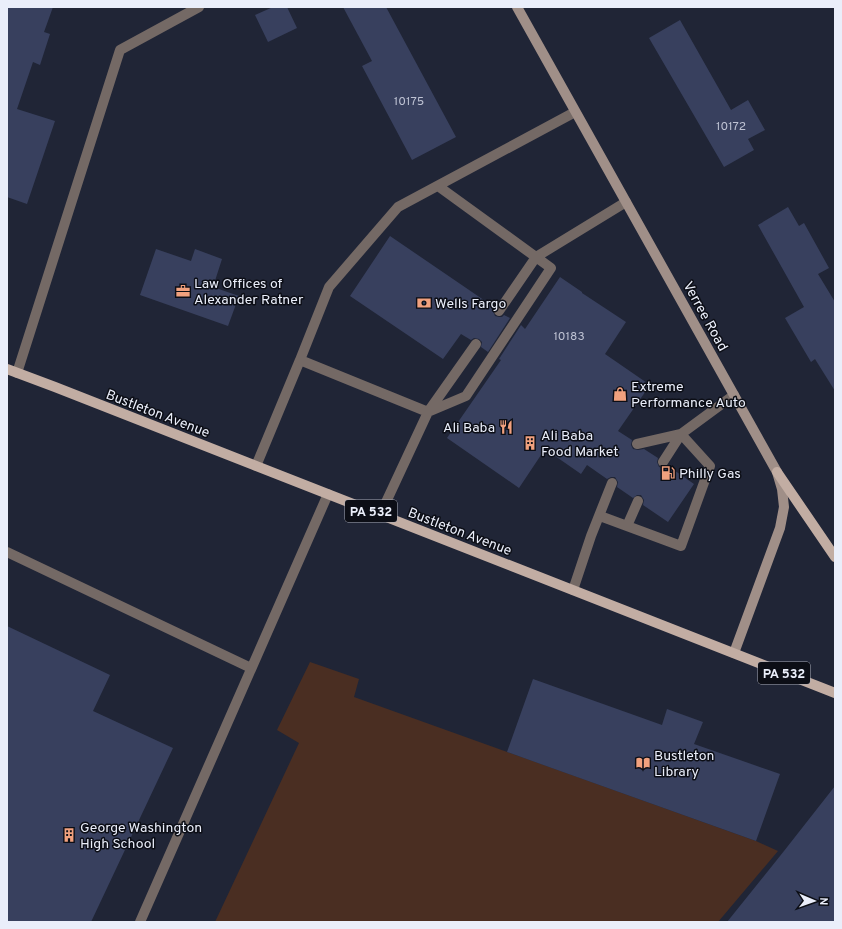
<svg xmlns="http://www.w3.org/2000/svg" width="842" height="929" font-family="Overpass,sans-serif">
  <rect width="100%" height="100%" fill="#202536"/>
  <path fill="#4a2e22" d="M310,662L359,679L354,697L756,841L778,851L718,922H215L299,743L277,730Z"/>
  <path fill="#38405e" d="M7,7H53L44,32L50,34L40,65L33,62L17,109L55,121L27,204L7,197Z
    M273,7H287L297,28L268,42L255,15Z
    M343,7H386L456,137L412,160L362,66L372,61Z
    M680,20L731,110L748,100L765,130L748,139L754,150L724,167L649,38Z
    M788,207L799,226L804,223L829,268L818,274L835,302V391L815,359L811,362L785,318L804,307L758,225Z
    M390,236L494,307L493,311L495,316L499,317H502L504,315L510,318L488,352L481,347L482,342L479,339L474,338L471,340L461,334L443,359L350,296Z
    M156,249L191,261L195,249L222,259L213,287L239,296L228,326L140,295Z
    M560,277L582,292V293L626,322L605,354L650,385L618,431L632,440L631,445L633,449L638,450L644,449L658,458L657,462L659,467L663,468L668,466L694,484L668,522L643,505L644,500L641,495H637L633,498L617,487L618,482L615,477H611L607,479L587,465L581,474L545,449L519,488L447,438L501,360L499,359L521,325L525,329Z
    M7,626L110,675L93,711L173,748L91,922H7Z
    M533,679L662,725L667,709L703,722L694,744L780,774L756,841L507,752Z
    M835,786V922H727L784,851Z"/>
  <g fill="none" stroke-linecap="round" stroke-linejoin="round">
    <path stroke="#746965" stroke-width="10" d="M499,311L536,257L626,202
      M17,373L120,50L199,7
      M428,412L466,396L551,268L438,186
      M428,412L476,344
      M637,444L681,434L734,395
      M256,466L300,360
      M380,515L428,412L300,360L329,287L398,207L575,112
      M600,516L681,546L710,466L681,434L663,462
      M627,526L638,501
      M7,552L251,668
      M573,590L591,536L612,483
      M140,922L328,494"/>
    <path stroke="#a08f88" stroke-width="10" d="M517,7L777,472L782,489L784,507L780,528L734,653"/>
    <path stroke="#c2ada3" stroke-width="10" d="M7,369L55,387L835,693
      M777,472L835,557"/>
  </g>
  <defs>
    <symbol id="office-bare" viewBox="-9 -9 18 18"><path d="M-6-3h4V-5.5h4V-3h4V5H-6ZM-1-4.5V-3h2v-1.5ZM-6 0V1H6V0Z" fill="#f1a17e" stroke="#0c0e16" stroke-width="2.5" paint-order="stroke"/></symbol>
    <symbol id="bank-bare" viewBox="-9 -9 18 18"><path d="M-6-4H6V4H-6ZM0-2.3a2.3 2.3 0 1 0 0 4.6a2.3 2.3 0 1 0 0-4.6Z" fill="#f1a17e" stroke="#0c0e16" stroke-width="2.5" paint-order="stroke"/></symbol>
    <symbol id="shop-bare" viewBox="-9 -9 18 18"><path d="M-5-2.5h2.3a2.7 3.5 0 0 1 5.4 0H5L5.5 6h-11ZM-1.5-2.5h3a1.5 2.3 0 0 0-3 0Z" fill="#f1a17e" stroke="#0c0e16" stroke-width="2.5" paint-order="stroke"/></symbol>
    <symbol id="restaurant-bare" viewBox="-9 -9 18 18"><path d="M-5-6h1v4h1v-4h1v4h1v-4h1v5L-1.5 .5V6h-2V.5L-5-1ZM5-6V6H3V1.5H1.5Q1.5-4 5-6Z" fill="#f1a17e" stroke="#0c0e16" stroke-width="2.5" paint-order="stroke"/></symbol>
    <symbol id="building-bare" viewBox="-9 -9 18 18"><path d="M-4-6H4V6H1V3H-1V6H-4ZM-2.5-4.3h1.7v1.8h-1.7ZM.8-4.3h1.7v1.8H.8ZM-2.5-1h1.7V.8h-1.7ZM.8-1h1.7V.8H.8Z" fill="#f1a17e" stroke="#0c0e16" stroke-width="2.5" paint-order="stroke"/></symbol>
    <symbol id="fuel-bare" viewBox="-9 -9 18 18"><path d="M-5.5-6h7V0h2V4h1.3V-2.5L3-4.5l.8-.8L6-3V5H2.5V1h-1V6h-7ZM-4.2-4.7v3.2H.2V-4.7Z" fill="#f1a17e" stroke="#0c0e16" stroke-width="2.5" paint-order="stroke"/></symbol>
    <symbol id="library-bare" viewBox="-9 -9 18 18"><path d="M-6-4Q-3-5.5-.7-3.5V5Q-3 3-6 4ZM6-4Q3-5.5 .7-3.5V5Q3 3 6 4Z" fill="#f1a17e" stroke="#0c0e16" stroke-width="2.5" paint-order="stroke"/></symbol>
  </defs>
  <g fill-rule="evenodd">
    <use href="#office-bare" x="173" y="281" width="20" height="20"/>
    <use href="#bank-bare" x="414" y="293" width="20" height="20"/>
    <use href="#shop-bare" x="610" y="384" width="20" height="20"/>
    <use href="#restaurant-bare" x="496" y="417" width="20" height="20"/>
    <use href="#building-bare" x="520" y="433" width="20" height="20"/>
    <use href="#fuel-bare" x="658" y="463" width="20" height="20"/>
    <use href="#library-bare" x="633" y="753" width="20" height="20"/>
    <use href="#building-bare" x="59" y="825" width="20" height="20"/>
  </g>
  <g text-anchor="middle" stroke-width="3" stroke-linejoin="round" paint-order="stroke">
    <g font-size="12" fill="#bec2d3">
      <text x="409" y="105">10175</text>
      <text x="731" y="130">10172</text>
      <text x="569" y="340">10183</text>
    </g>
    <g fill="#0c0e16" stroke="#a7abb6" stroke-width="1">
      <rect x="345" y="500" width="52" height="22" rx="3"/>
      <rect x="758" y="662" width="52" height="22" rx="3"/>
    </g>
    <g font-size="13" font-weight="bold" fill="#eaeefa">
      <text x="371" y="516">PA 532</text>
      <text x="784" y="678">PA 532</text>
    </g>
    <g font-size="14" fill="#eaeefa" stroke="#0c0e16" text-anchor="start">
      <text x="194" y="288">Law Offices of<tspan x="194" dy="16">Alexander Ratner</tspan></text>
      <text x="435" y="308">Wells Fargo</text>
      <text x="631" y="391">Extreme<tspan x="631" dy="16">Performance Auto</tspan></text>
      <text x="495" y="432" text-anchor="end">Ali Baba</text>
      <text x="541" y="440">Ali Baba<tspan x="541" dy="16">Food Market</tspan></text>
      <text x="679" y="478">Philly Gas</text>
      <text x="654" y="760">Bustleton<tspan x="654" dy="16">Library</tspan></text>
      <text x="80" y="832">George Washington<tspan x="80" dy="16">High School</tspan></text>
    </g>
    <g font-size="14" fill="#eaeefa" stroke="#0c0e16">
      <text transform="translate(706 316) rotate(61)" y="5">Verree Road</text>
      <text transform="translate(158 413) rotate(21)" y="5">Bustleton Avenue</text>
      <text transform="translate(460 531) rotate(21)" y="5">Bustleton Avenue</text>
    </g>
  </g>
  <rect width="842" height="929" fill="none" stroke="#eaeefa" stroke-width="16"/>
  <g transform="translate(814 901) rotate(92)" stroke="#0c0e16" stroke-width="3" paint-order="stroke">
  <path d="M0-3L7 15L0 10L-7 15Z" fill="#eaeefa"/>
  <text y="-6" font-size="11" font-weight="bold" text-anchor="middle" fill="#eaeefa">N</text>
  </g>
</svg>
